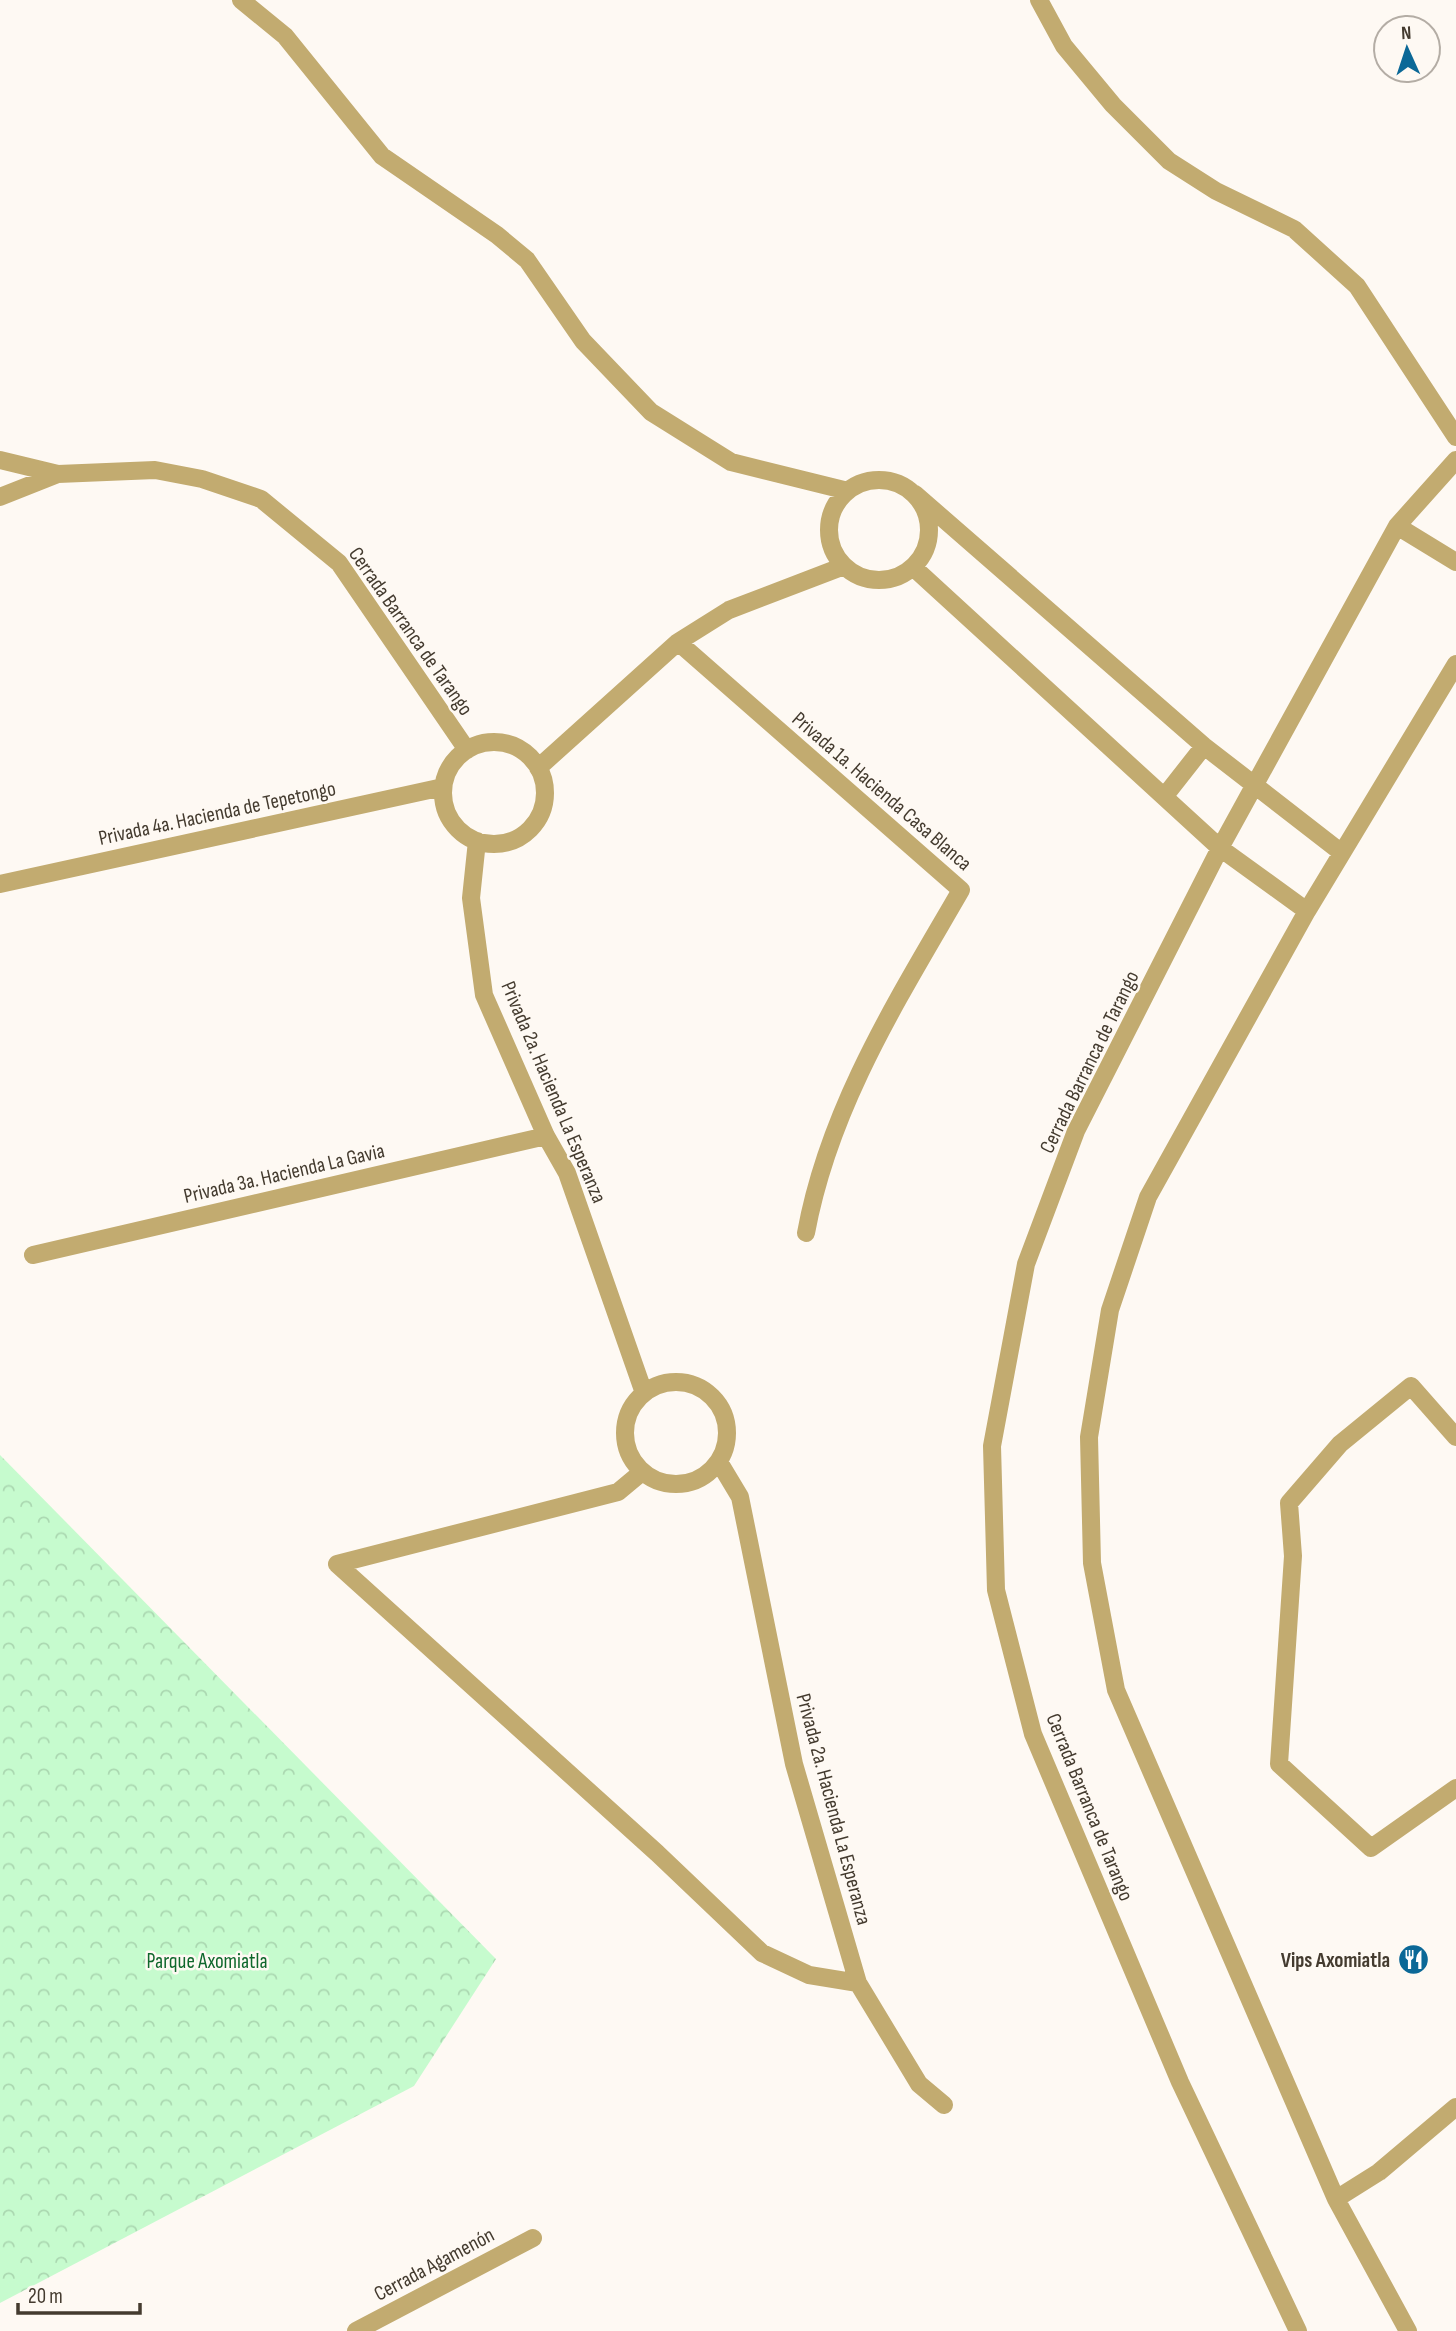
<svg xmlns="http://www.w3.org/2000/svg" width="1456" height="2331" font-family="'Sofia Sans Condensed',sans-serif">
  <defs>
    <pattern id="park-crowns" width="20" height="18" patternUnits="userSpaceOnUse" patternTransform="scale(1.75)"><rect width="20" height="18" fill="#c6fbce"/><path d="M2 6a3 3 0 1 1 6 0M12 15a3 3 0 1 1 6 0" fill="none" stroke="#abd8b1"/></pattern>
  </defs>
  <rect width="100%" height="100%" fill="#fef9f3"/>
  <path fill="url(#park-crowns)" d="M0,1455L496,1959L414,2086L0,2303Z"/>
  <g fill="none" stroke-linecap="round" stroke-linejoin="round">
    <path stroke="#c2ab70" stroke-width="18" d="M241,0L285,36L382,156L497,235L527,260L583,341L651,412L731,462L848,491
      M1039,0L1064,46L1113,105L1169,161L1216,191L1294,229L1357,286L1456,437
      M0,460L58,474L155,470L202,479L261,499L339,563L467,750
      M829 530a50 50 0 1 1 100 0a50 50 0 1 1-100 0Z
      M915,494L1204,746L1342,853
      M0,497L58,474
      M1397,526L1456,562
      M913,567L1220,848L1307,911
      M678,642L961,890C898,999 829,1107 806,1233
      M443 793a51 51 0 1 1 102 0a51 51 0 1 1-102 0Z
      M538,768L678,642L729,610L844,566
      M1164,797L1204,746
      M477,841L471,898L484,995L546,1136L567,1173L644,1393
      M0,884L443,787
      M33,1255L546,1136
      M625 1433a51 51 0 1 1 102 0a51 51 0 1 1-102 0Z
      M1456,1437L1411,1386L1340,1444L1289,1503L1293,1556L1279,1764L1371,1848L1456,1788
      M719,1462L740,1497L794,1764L858,1983L919,2084L944,2105
      M337,1564L657,1853L762,1953L809,1975L858,1983
      M337,1564L618,1492L642,1472
      M1336,2199L1379,2172L1456,2107
      M356,2331L533,2238
      M1298,2331L1180,2082L1033,1734L996,1590L992,1446L1026,1264L1076,1131L1220,848L1397,526L1456,460
      M1408,2331L1336,2199L1116,1690L1092,1563L1089,1437L1110,1310L1148,1197L1307,911L1456,664"/>
  </g>
  <defs>
    <symbol id="restaurant-disc" viewBox="-11 -11 22 22"><circle r="9.5" fill="#0b6897" stroke="#fef9f3"/><path d="M-5-6h1v4h1v-4h1v4h1v-4h1v5L-1.5 .5V6h-2V.5L-5-1ZM5-6V6H3V1.5H1.5Q1.5-4 5-6Z" fill="#fff"/></symbol>
  </defs>
  <g fill-rule="evenodd">
    <use href="#restaurant-disc" x="1396" y="1942" width="35" height="35"/>
  </g>
  <g text-anchor="middle" stroke-width="5" stroke-linejoin="round" paint-order="stroke">
    <g font-size="21" fill="#443b2f" stroke="#fef9f3">
      <text transform="translate(411 631) rotate(55)" y="7">Cerrada Barranca de Tarango</text>
      <text transform="translate(882 791) rotate(41)" y="7">Privada 1a. Hacienda Casa Blanca</text>
      <text transform="translate(217 813) rotate(-12)" y="7">Privada 4a. Hacienda de Tepetongo</text>
      <text transform="translate(1089 1062) rotate(-64)" y="7">Cerrada Barranca de Tarango</text>
      <text transform="translate(554 1092) rotate(67)" y="7">Privada 2a. Hacienda La Esperanza</text>
      <text transform="translate(284 1173) rotate(-13)" y="7">Privada 3a. Hacienda La Gavia</text>
      <text transform="translate(1090 1807) rotate(68)" y="7">Cerrada Barranca de Tarango</text>
      <text transform="translate(834 1809) rotate(75)" y="7">Privada 2a. Hacienda La Esperanza</text>
      <text transform="translate(434 2264) rotate(-28)" y="7">Cerrada Agamenón</text>
    </g>
    <g font-size="21" font-weight="bold" fill="#443b2f" stroke="#fef9f3" text-anchor="end">
      <text x="1390" y="1967">Vips Axomiatla</text>
    </g>
    <g font-size="21" fill="#0f672c" stroke="#fef9f3">
      <text x="207" y="1968">Parque Axomiatla</text>
    </g>
  </g>
  <g transform="translate(1407 49) rotate(357)"><circle r="33" fill="#fef9f3" stroke="#b4ada5" stroke-width="2"/>
  <path d="M0-5L12 26L0 18L-12 26Z" fill="#0b6897"/>
  <text y="-10" font-size="19" font-weight="bold" text-anchor="middle" fill="#443b2f">N</text>
  </g>
  <path d="M18 2303v10h122v-10" fill="none" stroke="#443b2f" stroke-width="3.5"/>
  <text x="28" y="2303" font-size="21" fill="#443b2f" stroke="#fef9f3" stroke-width="5" paint-order="stroke">20 m</text>
</svg>
